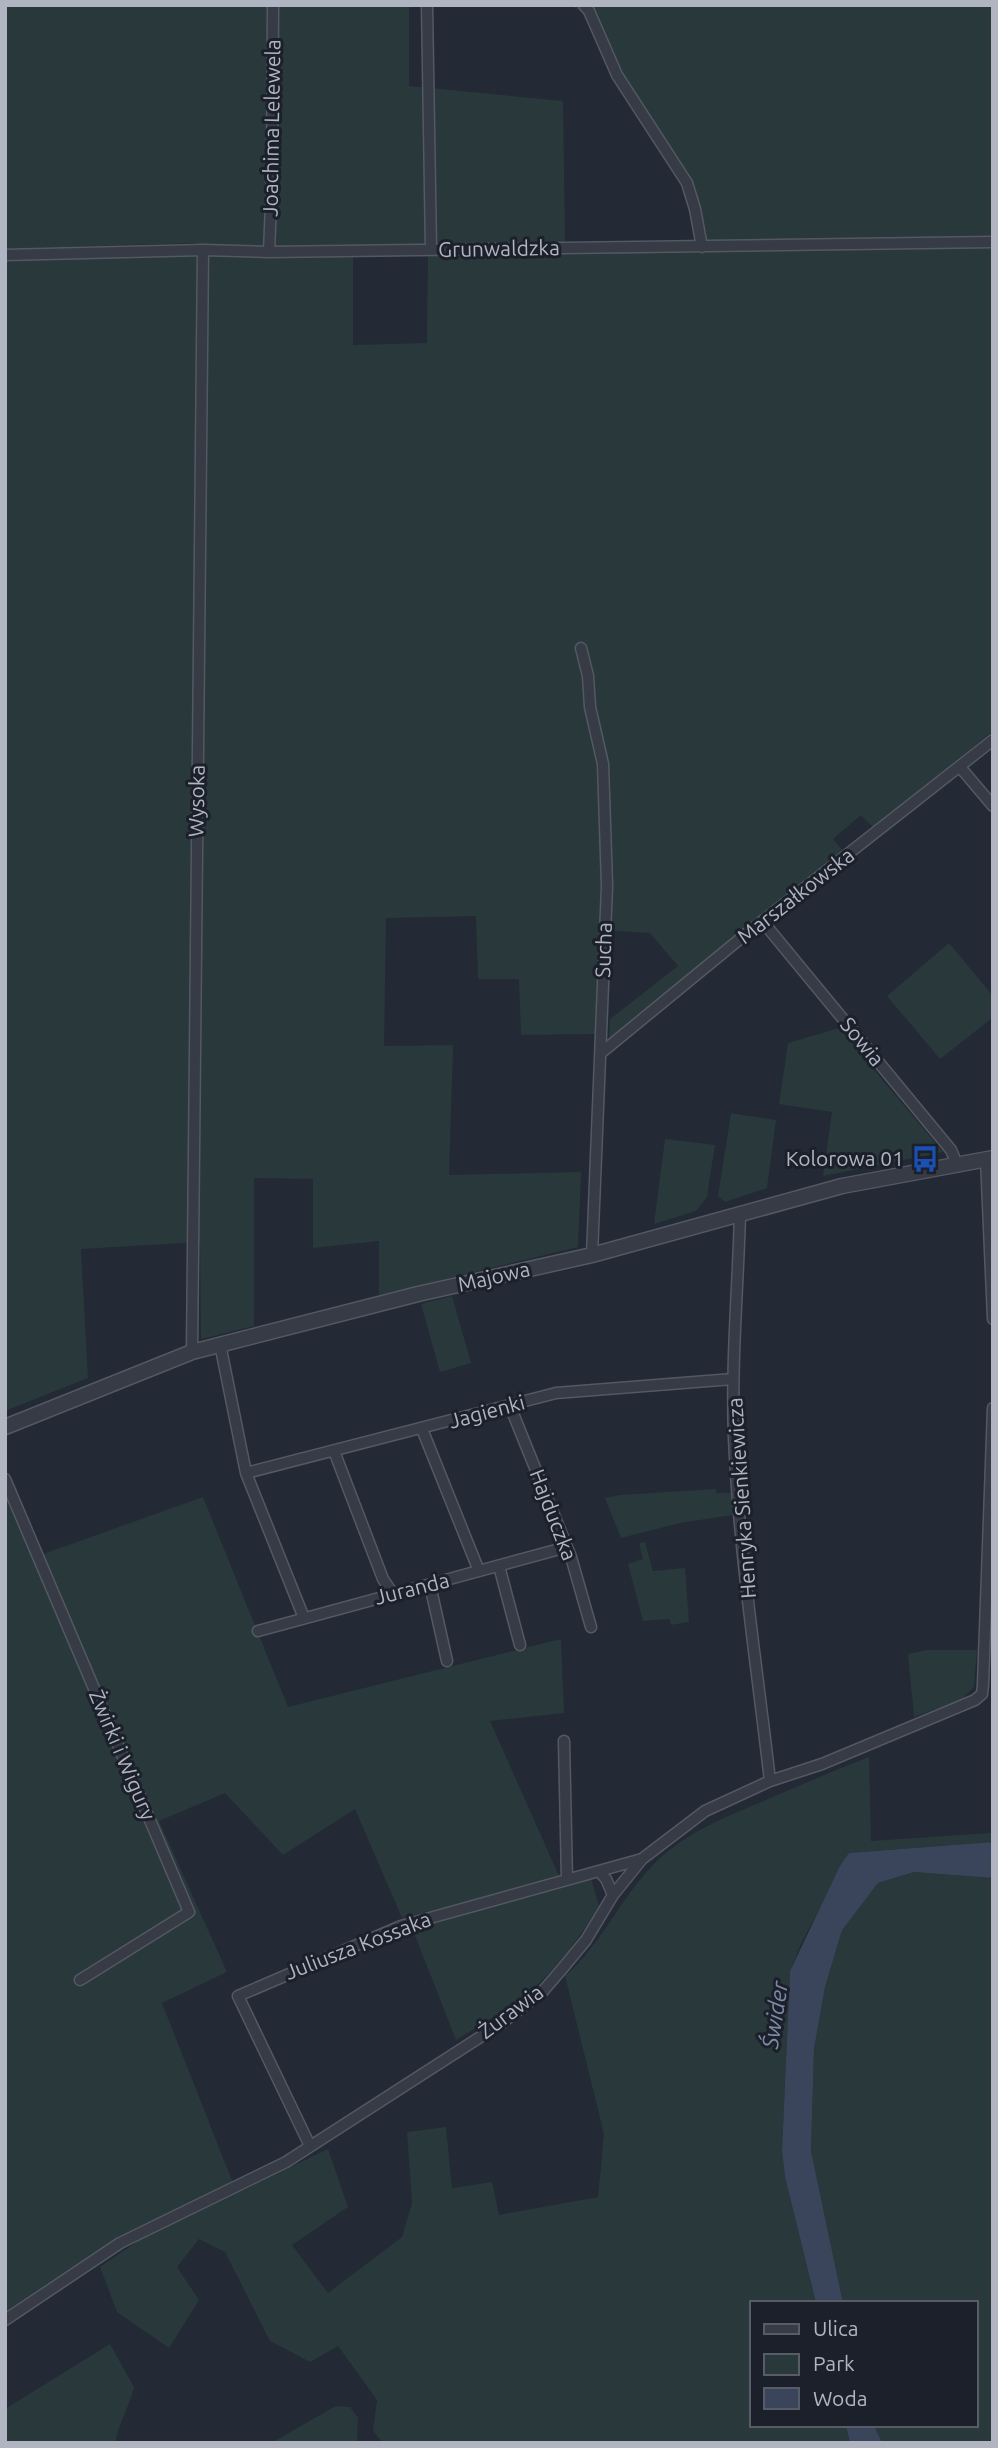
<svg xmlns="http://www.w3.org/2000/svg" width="998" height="2448" font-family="Ubuntu,sans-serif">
  <rect width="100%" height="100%" fill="#232935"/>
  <path fill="#29383a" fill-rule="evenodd" d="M5,5H409V86L563,101L565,242L697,241L683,185L614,79L583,14L571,5H993V731L873,827L861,815L833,839L843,851L609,1040L610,1019L678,966L650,933L599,930L597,1034L521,1035L519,979H478L476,916L386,918L384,1046L453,1045L449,1175L581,1172L578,1247L379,1295V1241L313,1248V1179L254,1178V1326L201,1339L200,1242L81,1249L88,1378L5,1411V258L195,253V243L5,249ZM353,254H428L427,343L353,345Z
    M949,943L993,996V1020L991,1019L940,1059L887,996Z
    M839,1028L943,1152L823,1176L832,1112L779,1104L788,1043Z
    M731,1113L776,1120L767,1188L725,1202L718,1196Z
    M665,1139L715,1145L707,1197L696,1211L654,1224Z
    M452,1296L471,1363L440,1372L421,1304Z
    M5,1488L35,1557L203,1497L288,1707L561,1639L564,1713L490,1721L560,1878L402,1918L355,1809L283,1855L225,1793L159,1821L227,1972L162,2003L233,2183L119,2236L5,2312Z
    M716,1489V1493H731L733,1515L680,1523L621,1538L605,1498L620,1495Z
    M645,1542L653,1571L685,1568L689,1622L671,1625L669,1619L643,1621L628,1564L643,1559L639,1543Z
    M927,1650H977L974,1687L962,1699L914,1717L908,1654Z
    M869,1757L871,1841L991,1833L993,1818V1842L849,1853L801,1944L790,1971L782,2151L785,2177L816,2303H751V2425H846L850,2443H383L373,2431L377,2400L338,2346L310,2362L270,2341L225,2252L199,2239L177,2267L199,2300L169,2348L117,2312L100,2267L138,2241L328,2149L348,2207L292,2245L328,2293L402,2237L412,2203L407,2132L446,2127L452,2188L492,2182L499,2215L598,2197L604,2134L565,1976C600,1946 619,1901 651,1867C686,1830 730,1816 775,1796C806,1783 837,1769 869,1757Z
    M914,1872L993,1878V2443H882L874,2425H975V2303H843L811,2151L814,2049L825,1987L842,1929L878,1883Z
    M591,1878L599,1906C578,1940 554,1973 522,1998C502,2014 478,2026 456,2040L412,1928Z
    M110,2344L134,2387C129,2407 119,2423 115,2443H5V2409Z
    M336,2406L350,2407L358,2418L357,2443H271Z"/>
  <path fill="#3a455c" d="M993,1842V1878L914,1872L878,1883L842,1930L825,1987L814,2049L811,2151L843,2303H816L785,2177L782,2151L790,1971L840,1866L849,1853Z
    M846,2425H874L882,2443H850Z"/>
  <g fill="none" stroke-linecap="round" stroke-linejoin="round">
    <defs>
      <path id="minor" d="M427,5L431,250
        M584,5L589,11L617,75L687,183L695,209L702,247
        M269,252L272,180L273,5
        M5,255L203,250L269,252L993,242
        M581,648L588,676L590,707L603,764L607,886L592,1255
        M960,767L993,806
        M763,922L951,1150L957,1164
        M601,1053L746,934L993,740
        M986,1159L993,1319
        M740,1214C738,1288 731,1363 734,1438C739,1552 757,1667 770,1781
        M220,1344L246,1473L304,1618
        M192,1352L203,250
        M510,1406L571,1557L591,1627
        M422,1429L479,1571
        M334,1451L383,1579L393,1594
        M246,1473L556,1393L733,1379
        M5,1479L189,1912L80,1980
        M499,1566L520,1645
        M430,1585L447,1661
        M258,1631L567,1547
        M564,1741L567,1880
        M599,1871L606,1879L613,1895
        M310,2146L238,1996L401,1926L642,1859
        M5,2320L120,2243L286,2162L502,2023L543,1991L562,1969L586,1940L613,1895L642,1859L705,1811L770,1781L822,1764L975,1700L982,1694L983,1684L993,1408"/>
      <path id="tertiary" d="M5,1427L192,1352L418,1294L592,1255L842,1186L993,1158"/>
    </defs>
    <use href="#minor" stroke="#545863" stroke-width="13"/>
    <use href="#tertiary" stroke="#545863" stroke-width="17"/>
    <use href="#minor" stroke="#363b46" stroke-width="10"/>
    <use href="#tertiary" stroke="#363b46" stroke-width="14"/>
  </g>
  <defs>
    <symbol id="bus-bare" viewBox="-9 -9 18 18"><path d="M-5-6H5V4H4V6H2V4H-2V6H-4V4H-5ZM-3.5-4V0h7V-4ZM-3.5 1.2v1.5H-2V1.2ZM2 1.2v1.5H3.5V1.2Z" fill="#1a4fb4" stroke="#1c202a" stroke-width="2.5" paint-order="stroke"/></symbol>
  </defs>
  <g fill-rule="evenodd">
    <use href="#bus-bare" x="906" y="1140" width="38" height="38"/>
  </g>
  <g text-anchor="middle" stroke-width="6" stroke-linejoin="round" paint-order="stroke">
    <g font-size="21" fill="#b1b5c2" stroke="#1c202a">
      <text transform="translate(272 128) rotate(-89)" y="7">Joachima Lelewela</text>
      <text transform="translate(499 249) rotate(-1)" y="7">Grunwaldzka</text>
      <text transform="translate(197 801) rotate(-89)" y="7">Wysoka</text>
      <text transform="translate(796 896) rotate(-38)" y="7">Marszałkowska</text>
      <text transform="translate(604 950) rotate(-88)" y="7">Sucha</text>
      <text transform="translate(862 1042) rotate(51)" y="7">Sowia</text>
      <text transform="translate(494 1277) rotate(-13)" y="7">Majowa</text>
      <text transform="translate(487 1412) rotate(-15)" y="7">Jagienki</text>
      <text transform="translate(742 1498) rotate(-94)" y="7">Henryka Sienkiewicza</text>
      <text transform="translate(553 1515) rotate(69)" y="7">Hajduczka</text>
      <text transform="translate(412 1589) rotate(-14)" y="7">Juranda</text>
      <text transform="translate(122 1755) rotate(67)" y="7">Żwirki i Wigury</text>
      <text transform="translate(358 1946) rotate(-21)" y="7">Juliusza Kossaka</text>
      <text transform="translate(511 2012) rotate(-37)" y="7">Żurawia</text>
    </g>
    <g font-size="21" fill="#b1b5c2" stroke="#1c202a" text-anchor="end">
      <text x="904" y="1166">Kolorowa 01</text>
    </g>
    <g font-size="23" font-style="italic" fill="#7c8aa7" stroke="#1c202a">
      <text transform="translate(775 2015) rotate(-81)" y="8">Świder</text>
    </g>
  </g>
  <rect width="998" height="2448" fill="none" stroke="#b1b5c2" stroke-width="14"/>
  <rect x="750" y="2301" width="228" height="126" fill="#1c202a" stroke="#585c67" stroke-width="2"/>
  <rect x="764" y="2324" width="35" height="10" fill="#363b46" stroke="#585c67" stroke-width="2"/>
  <text x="813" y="2336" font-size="21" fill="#b1b5c2">Ulica</text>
  <rect x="764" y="2354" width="35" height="21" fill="#29383a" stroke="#585c67" stroke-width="2"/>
  <text x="813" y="2371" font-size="21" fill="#b1b5c2">Park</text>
  <rect x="764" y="2388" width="35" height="21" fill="#3a455c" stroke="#585c67" stroke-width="2"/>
  <text x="813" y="2406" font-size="21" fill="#b1b5c2">Woda</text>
</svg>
